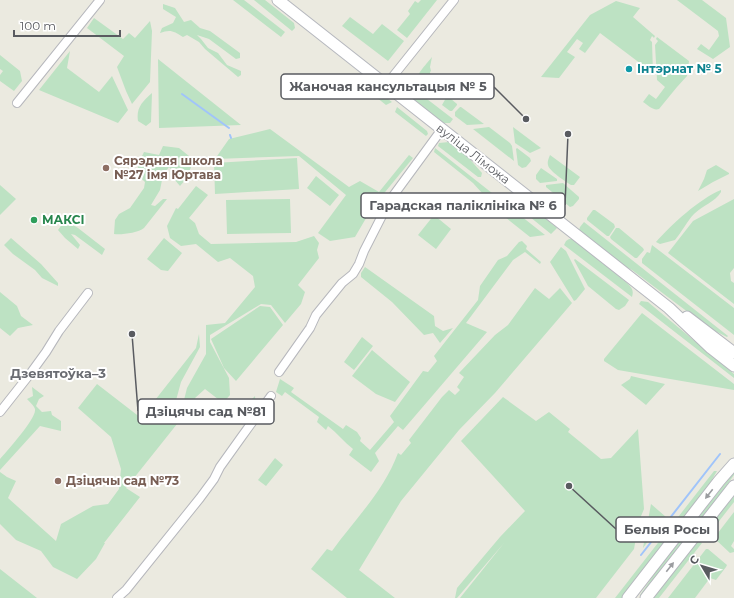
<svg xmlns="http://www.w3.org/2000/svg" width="734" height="598" font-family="Montserrat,sans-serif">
  <rect width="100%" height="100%" fill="#ebeae0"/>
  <path fill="#bde2c3" d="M233,0H244L285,32L281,37Z
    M254,0H265L294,23L295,28L292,31Z
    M421,0H437L407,38L397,30L410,14L408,11L415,1L418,3Z
    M677,0H702L726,18L730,47L713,59L697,49L701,44L709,50L719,36L718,31Z
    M616,1L640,8L633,17L655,36L654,38L652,36L650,40L652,42L653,73L600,33L585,53L579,49L583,43L577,39L567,52L575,57L559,78L541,77L590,15Z
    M163,4L175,8L184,22L191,20L200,28L210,31L240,53V58L236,59L209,39L197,35L201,39L208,48L218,53L227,65L241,71V75L238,77L205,49L199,42L187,35L183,37C174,31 170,29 160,33L162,28L173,23L176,17L163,9Z
    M350,17L373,34L382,24L404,41L388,61L342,26Z
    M94,18L123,39L129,33L135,38L150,21L152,31L150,82L132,104L126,91L117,67L124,56L87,28Z
    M657,37L689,61L687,76L677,87L659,109C653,111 648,105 643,102L649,94L656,99L665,87L657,80L655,45L658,41L656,39Z
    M70,51L67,68L99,92L112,76L128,110L118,123L39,90Z
    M0,55L20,71L22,81L14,91L0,81V75L3,71L0,69Z
    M432,57L430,67L431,71L430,72L433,86L438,88L457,104V105L452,111H450L442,105L446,98L427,84L422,89C420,87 416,85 416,82C415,76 428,62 432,57Z
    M158,59L241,125L159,128Z
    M367,83L392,102L386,105L366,89Z
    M414,89L453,119L450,123H443L407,95L411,90Z
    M152,93L151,122L146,126L138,121C136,108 142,102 152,93Z
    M397,107L427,131L428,134L426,136L395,112Z
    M460,107H461L484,124L467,125L455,116V112Z
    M489,127L510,143L512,146L514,161L473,129Z
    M513,127L541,148L530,153L515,143Z
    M270,129L349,187L360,181L379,192L409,155L413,158L372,208L355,237L330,241L318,233L346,195L299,156L215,159L229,139Z
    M449,142L466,155L482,173L481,177H478L438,146L439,143Z
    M163,146L179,148L194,160L186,179L180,186L174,179V173L169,167L163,175L160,190L151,205L155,206L163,199H167L144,228C138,233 121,235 114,234L115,220L119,214L130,208L144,188L145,182C134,172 138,164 144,152L159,155Z
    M435,148L545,235L530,237L500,213L473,183L434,152Z
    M517,148L530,158L531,161L526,167L522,168L518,165L516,149Z
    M550,155L580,177L574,185H571C565,181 549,171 548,165C547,161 549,158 550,155Z
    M297,158L299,189L215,194L214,163Z
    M716,165L729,173V174L713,182L698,191L704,179L707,170Z
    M541,168L557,179V181L540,183L536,179V175Z
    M316,176L339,195L330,206L307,188Z
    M563,183L579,197V199L573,206L570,207L546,187V185Z
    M0,185L16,199L0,215Z
    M196,186L208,195L189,218L195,223L199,234L211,244L296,242L314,236L319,243L317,250L319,258L298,285L305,292L301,304L285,323L271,305L261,304L210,335V342L229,378L230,395L223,403L205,389L195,398L199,407L192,418L182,408L187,388L206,354V325L225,323L255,287L253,276L230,258L218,262L196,244L181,246L170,238L167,226L176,208L178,209Z
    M721,190V192C715,202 703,205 694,214C687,221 682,232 675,240L660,244L656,242C672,224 699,199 721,190Z
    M510,195L527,203L557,228L551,234L509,200L507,198Z
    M290,199L291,233L227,234L226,200Z
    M734,199V268L730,273L731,281L734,283V304L668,253L693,221Z
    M593,210H595L614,224L615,227L609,236H607L587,220V218Z
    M434,215L451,229L436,249L418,235Z
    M65,220L78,228L105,249L102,255L75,235L71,234L80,245L78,249L65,238L58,230Z
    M584,222L728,336L727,337L709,328L632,270L624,266L583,234L579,230L580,227Z
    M616,228H619L643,248L644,250L637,258H635L611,239L610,237Z
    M11,238L41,264L58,283V286L42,278L35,270L13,254L4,245Z
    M164,238L182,253L168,271L161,270L147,259Z
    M569,239H573L627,283C632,288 634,290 632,297L564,245L566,241Z
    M522,241L527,246L526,249L541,262L540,264L525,252L513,260L466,323L487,332L403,430L398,426L375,453L379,461L371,472L349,455L353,449C344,442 337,433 328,426L326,430L317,422L319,417L285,392L282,396L276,392L280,379L294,388L291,392L343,429L346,425L357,432L361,438L360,441L370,450L394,422L390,416L423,371L428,372L437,361L434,356L478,300L480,286L498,260L507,256L519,242Z
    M652,245L734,308V335L642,263V259L647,252L650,253Z
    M561,247L566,251L585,289L576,300L574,301L550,262Z
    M575,259L629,300L625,306L619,310L616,309L588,286L574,260Z
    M365,267L434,316L435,326L443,331L453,328L440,343L433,333L424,335L392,302L361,277V273Z
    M535,288L549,299L560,288L572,303L495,393L459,430L401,501L359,570L395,598H347L311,569L327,549L332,551C355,519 384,491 398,453L401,455L411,443L409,440L442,397L449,390L455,395L460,390L457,387L464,377L459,373L495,335L508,325Z
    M0,292L17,306L21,316L33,325L18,328L10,336L0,328Z
    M641,301L648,302L734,374V378L639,304Z
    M260,306L270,307L283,325L236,381L224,368L211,339Z
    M642,313L734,384V390L618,370L604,361V359Z
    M199,334L200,347L181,382L175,404L181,419L126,488L140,497L104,543H105L96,559L77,579L53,567L41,551L16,540L0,524V472L7,477L16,481L8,498L56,541L61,524L93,506L108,504L119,489L121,469L111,437L78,408L97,384L141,418L196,348Z
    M362,337L373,346L354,370L344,362Z
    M372,350L410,382L395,402L376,394L352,376Z
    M631,376L665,384L646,405L621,385L630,379Z
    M32,387L44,396L39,399L36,406L42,412L51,411L52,415L61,421V431L40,426L0,470V459C6,452 37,418 35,409C34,406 30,402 27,399L33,396Z
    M255,396L256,410L247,421L239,416L243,408Z
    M503,397L536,421L549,412L570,429L568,432L601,459L611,458L638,429L644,509L639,521L634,549L596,598H460L504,543L457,598H455L457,588L500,537L525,511L461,441Z
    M275,458L283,465L266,486L258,480Z
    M714,471H717L706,490L622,598H615Z
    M734,472V475L719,496L642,596L640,595L657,570Z
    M734,496V502L709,534L707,531L708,528Z
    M651,504L666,517L643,548Z
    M734,512V541L731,546L734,549V552L730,553L714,538Z
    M700,542L702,543L659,598H653L696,543Z
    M706,549H708L727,565L726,567L716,580L710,578L695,598H668Z
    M0,569L37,598H0Z"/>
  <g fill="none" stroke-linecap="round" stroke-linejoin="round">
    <path stroke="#a0c4fa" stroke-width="2" d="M182,94L229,128
      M230,135L231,138
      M641,555L720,454"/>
    <defs>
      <path id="street" d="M386,85L454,0
        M17,103L100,0
        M279,372L310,328L316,315L342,283L353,274L359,264L364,251L390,200L442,129
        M0,412L30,374L46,352L59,331L88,293
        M117,598L126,590L200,498L214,479L220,467L240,439L271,396"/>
      <path id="secondary" d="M278,0L669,308L711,348L734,366
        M687,317L734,353
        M628,598L719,481L734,464
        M646,598L734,486"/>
    </defs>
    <use href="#street" stroke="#b6b7bc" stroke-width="10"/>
    <use href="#secondary" stroke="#b6b8be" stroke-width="13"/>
    <use href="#street" stroke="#fff" stroke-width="8"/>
    <use href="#secondary" stroke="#fff" stroke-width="11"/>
  </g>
  <defs><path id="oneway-solid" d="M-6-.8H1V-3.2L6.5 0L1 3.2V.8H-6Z"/></defs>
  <g fill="#9b9da0">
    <use href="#oneway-solid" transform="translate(709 494) rotate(128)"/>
    <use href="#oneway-solid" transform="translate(670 567) rotate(-52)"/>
  </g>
  <circle fill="#0f9aa8" stroke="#fff" stroke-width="1.5" cx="629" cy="69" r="4"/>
  <g fill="#8d6e63" stroke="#fff" stroke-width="1.5">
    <circle cx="106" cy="168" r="4"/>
    <circle cx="58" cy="481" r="4"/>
  </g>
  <circle fill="#2e9e5b" stroke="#fff" stroke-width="1.5" cx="34" cy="220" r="4"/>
  <g text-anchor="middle" stroke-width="4" stroke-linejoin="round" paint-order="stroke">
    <g font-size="12" font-weight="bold" fill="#0d838f" stroke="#fff" text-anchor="start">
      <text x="637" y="73">Інтэрнат № 5</text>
    </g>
    <g font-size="12" fill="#595b60" stroke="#fff">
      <text transform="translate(473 154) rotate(38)" y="4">вуліца Ліможа</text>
    </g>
    <g font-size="12" font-weight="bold" fill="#785e54" stroke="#fff" text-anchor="start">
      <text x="114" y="165">Сярэдняя школа<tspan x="114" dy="14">№27 імя Юртава</tspan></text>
      <text x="66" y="485">Дзіцячы сад №73</text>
    </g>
    <g font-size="12" font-weight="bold" fill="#27864d" stroke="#fff" text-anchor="start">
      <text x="42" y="224">МАКСІ</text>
    </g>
    <g font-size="13" font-weight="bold" fill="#6a6c72" stroke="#fff">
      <text x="58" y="378">Дзевятоўка–3</text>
    </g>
  </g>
  <path fill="none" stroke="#595b60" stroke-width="1.5" d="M526 119L494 87M568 134L565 205M132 334L138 411M569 486L616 529"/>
  <g fill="#595b60" stroke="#fff" stroke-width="1.5">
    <circle cx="526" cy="119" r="4"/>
    <circle cx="568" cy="134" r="4"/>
    <circle cx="132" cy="334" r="4"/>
    <circle cx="569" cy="486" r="4"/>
  </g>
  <g fill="#fff" stroke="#595b60" stroke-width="1.5">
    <rect x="281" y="74" width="213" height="25" rx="4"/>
    <rect x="361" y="193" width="204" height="25" rx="4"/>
    <rect x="138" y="399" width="136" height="25" rx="4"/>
    <rect x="616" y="517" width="102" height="25" rx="4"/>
  </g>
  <g font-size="13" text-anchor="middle" font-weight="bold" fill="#595b60">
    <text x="388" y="91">Жаночая кансультацыя № 5</text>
    <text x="463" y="210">Гарадская паліклініка № 6</text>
    <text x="206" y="416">Дзіцячы сад №81</text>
    <text x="667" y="534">Белыя Росы</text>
  </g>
  <g transform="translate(702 566) rotate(308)" stroke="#ffffff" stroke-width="3" paint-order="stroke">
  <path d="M0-3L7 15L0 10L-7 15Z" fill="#595b60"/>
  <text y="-6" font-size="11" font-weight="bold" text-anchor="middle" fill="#595b60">С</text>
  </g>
  <path d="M14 30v6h106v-6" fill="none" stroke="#595b60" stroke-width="2"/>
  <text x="20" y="30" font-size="12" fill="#595b60" stroke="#ffffff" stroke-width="3" paint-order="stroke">100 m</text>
</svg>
